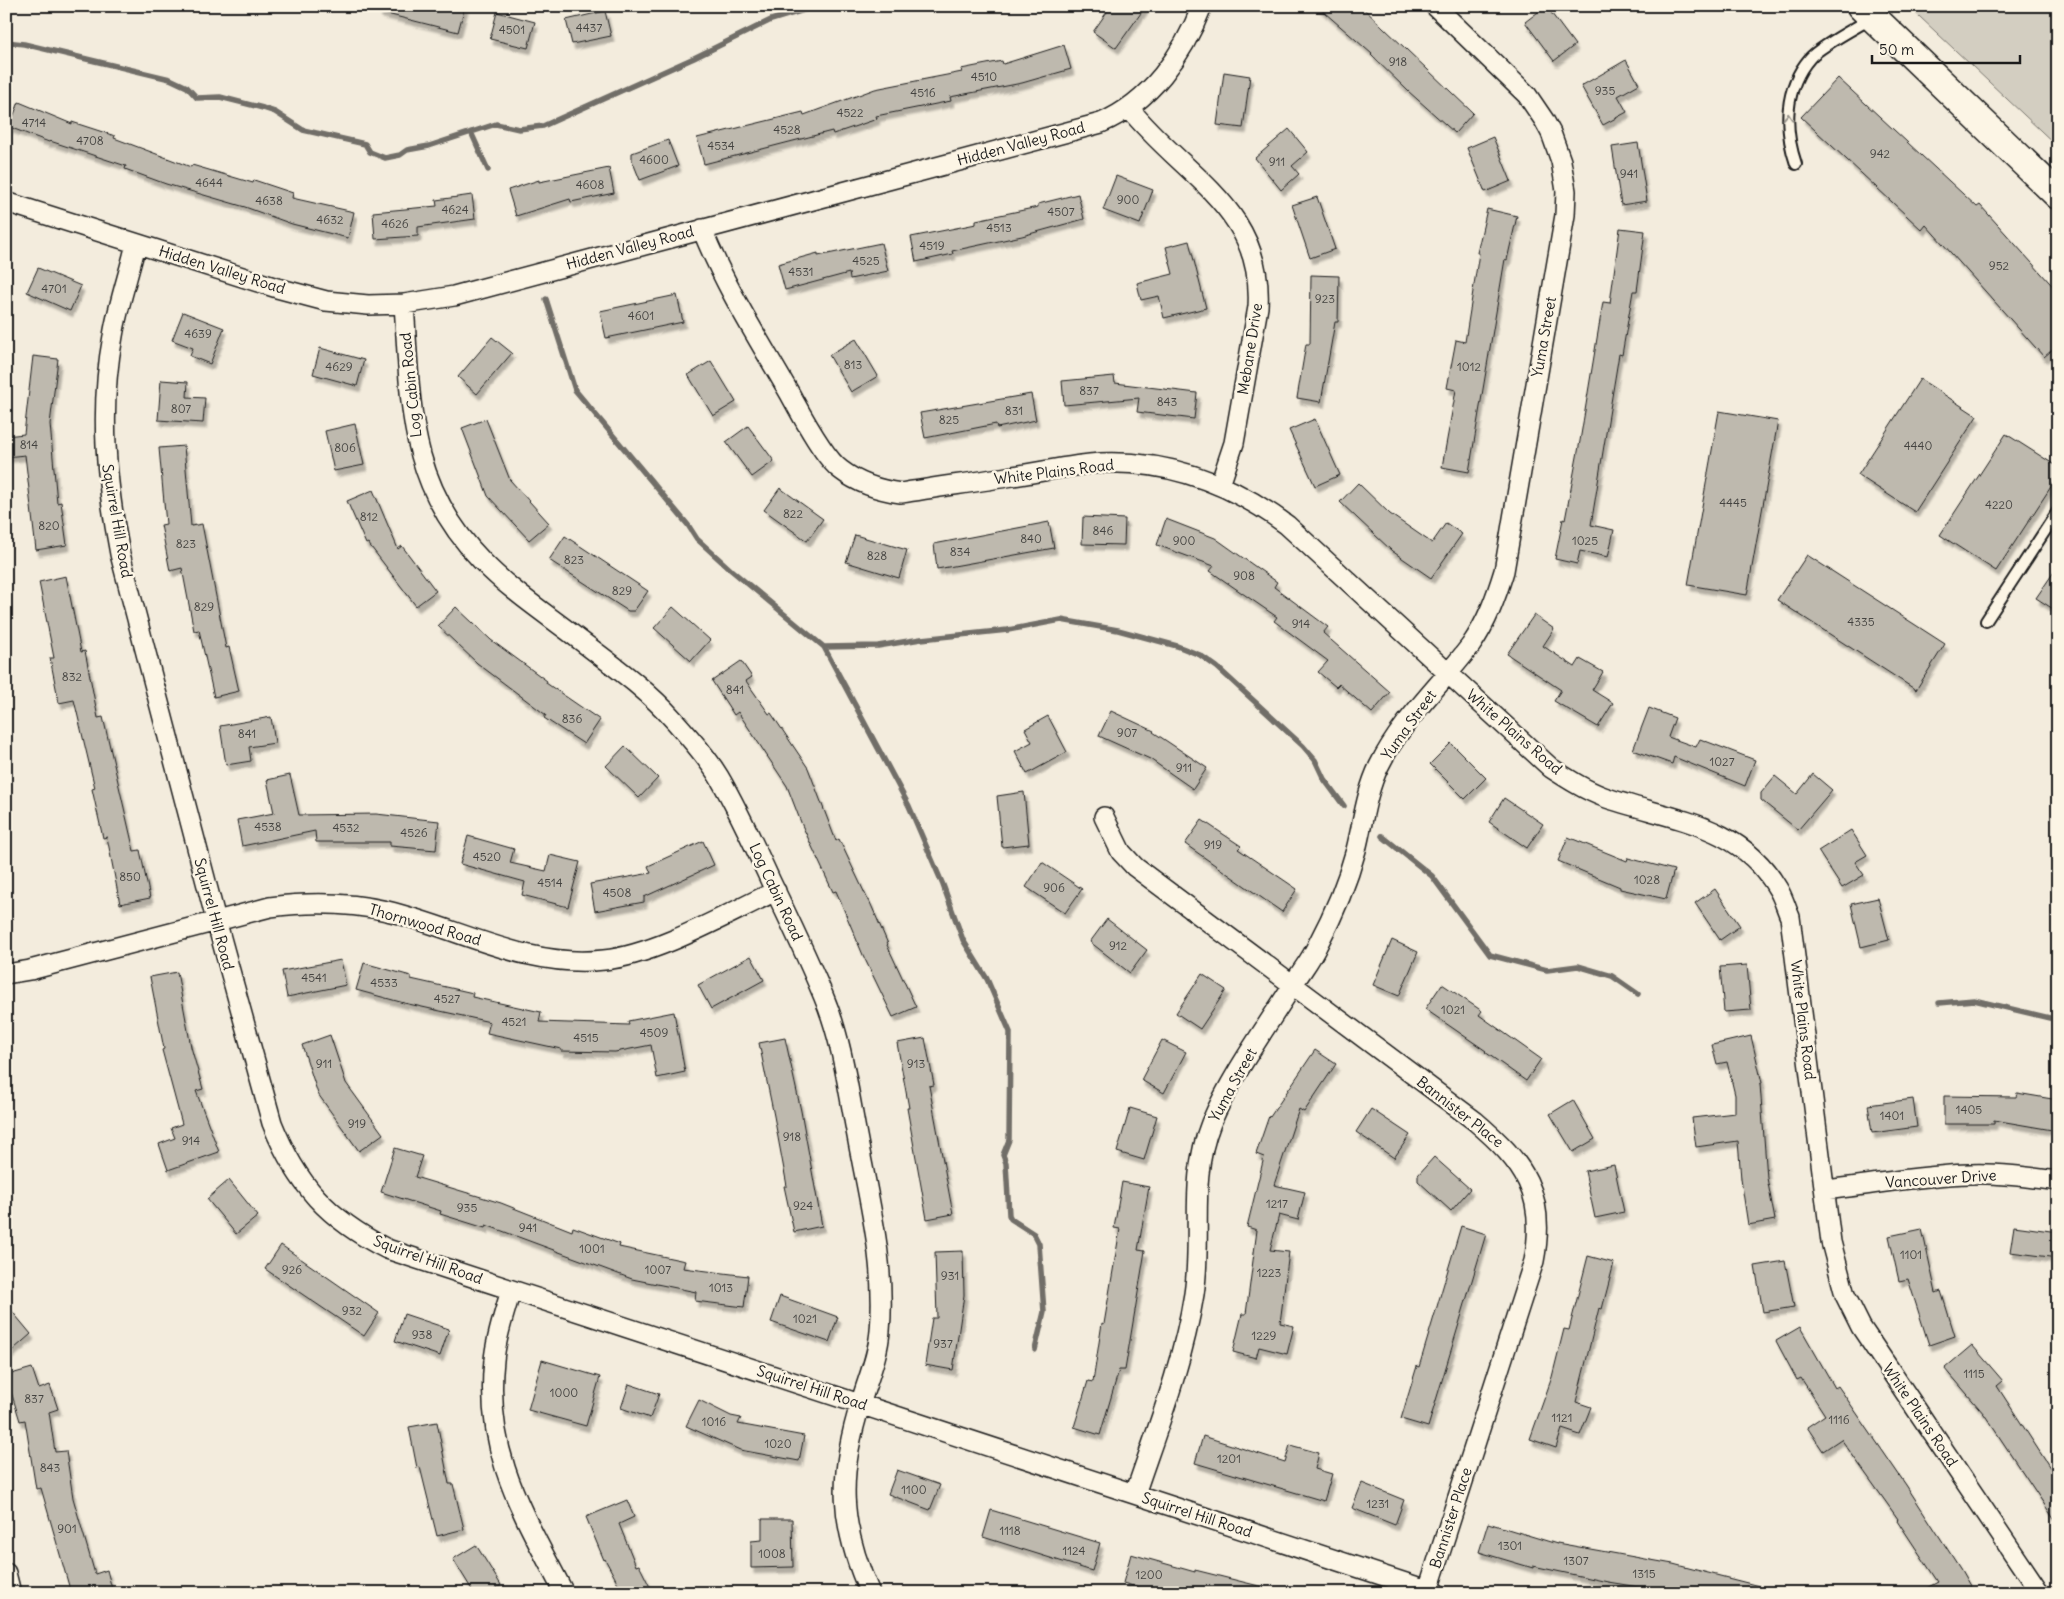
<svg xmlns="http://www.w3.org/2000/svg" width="2064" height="1599" font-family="Delius,sans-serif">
  <defs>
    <filter id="shadow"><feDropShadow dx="3" dy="5.5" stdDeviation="1" flood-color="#0004"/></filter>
  </defs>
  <rect width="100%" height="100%" fill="#f3ecdd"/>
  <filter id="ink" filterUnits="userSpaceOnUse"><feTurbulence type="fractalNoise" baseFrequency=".02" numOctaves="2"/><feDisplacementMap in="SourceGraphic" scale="10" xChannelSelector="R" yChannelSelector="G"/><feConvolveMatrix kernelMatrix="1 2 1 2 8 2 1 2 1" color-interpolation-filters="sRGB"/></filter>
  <g filter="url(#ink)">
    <path fill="#d3cec1" stroke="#78756e" d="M1908,6H2058V147L1920,17Z"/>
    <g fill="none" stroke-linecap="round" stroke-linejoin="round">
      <path stroke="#716e68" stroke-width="5.5" d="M6,42L24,44L170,79L187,87L197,98L220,97L263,108L275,112L303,130L365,144L370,152L385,158L400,155L407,150L429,146L496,124L519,129L543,126L694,58L771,20L817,6
        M471,132L488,170
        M546,299L575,390L688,525L697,539L731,570L824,647L909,806L943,885L963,940L987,979L1010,1032L1009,1140L1003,1155L1006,1163L1009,1215L1011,1219L1034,1234L1039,1244L1044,1312L1035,1350
        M824,647L878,646L921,639L1008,630L1061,620L1118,630L1177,646L1200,655L1217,667L1303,746L1315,760L1324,779L1344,806
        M1382,836L1432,876L1490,955L1547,970L1578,966L1612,976L1638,994
        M1939,1003L1974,1000L2058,1020"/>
    </g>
    <path fill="#beb9ae" stroke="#1c1c1c" filter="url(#shadow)" d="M379,6H465L458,32L379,12Z
      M1111,6H1146L1116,48L1093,32Z
      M1317,6H1361L1473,113L1455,133L1408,91L1371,55L1372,54Z
      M1546,6L1575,45L1554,61L1525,22Z
      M605,11L611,36L572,44L566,20Z
      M497,12L535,22L528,48L490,39Z
      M1064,45L1071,69L1022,83L950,97L951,101L876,116L877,119L833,134L832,131L704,164L697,138L803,112L804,115L875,89L962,72L961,69L1002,61L1003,64Z
      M1626,60L1639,84L1618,96L1627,112L1603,125L1581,86Z
      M1224,72L1250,76L1243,128L1217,125Z
      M1838,78L1977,207L1980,205L2058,292V345L2044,357L1926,225L1922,230L1801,117Z
      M19,102L72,124V122L115,136L114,138L191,167L192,165L253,183L254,180L293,193L292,198L354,212L348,238L292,224L245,207L166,184L125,169L126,166L50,141L49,142L9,127Z
      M1289,129L1308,152L1292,166L1299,174L1281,190L1255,158Z
      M1493,137L1511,181L1485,192L1467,148Z
      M668,140L678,166L640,180L632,160V153Z
      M1638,143L1647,201L1621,205L1612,147Z
      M609,168L614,193L571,202L570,199L516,216L508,190L539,180V182Z
      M1116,176L1153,190L1140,224L1103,210Z
      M1078,194L1084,219L1022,236L952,251L953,254L916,262L911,237L976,224V220L1038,207V204Z
      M472,195L475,219L418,227V236L375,239L373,212L437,206L436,200Z
      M1317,197L1335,249L1310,258L1292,205Z
      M1487,209L1517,216L1507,260L1505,259L1469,472L1442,467L1456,390L1447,388L1456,340L1465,342L1479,253H1477Z
      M1620,228L1645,231L1637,291H1633L1622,355L1619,354L1591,525L1614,530L1608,557L1580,551L1577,564L1555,559L1563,519L1565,520L1580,441L1603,302L1610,303Z
      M1189,241L1206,308L1164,318L1159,296L1141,300L1137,283L1173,274L1166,247Z
      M881,243L888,271L850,279L849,273L785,290L778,264L818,253V256Z
      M38,268L81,286L70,311L27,292Z
      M1311,275L1339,276L1338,322H1335L1321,402L1297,398L1306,344H1310Z
      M677,295L683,322L606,338L600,311Z
      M183,312L224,328L210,364L190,356L193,348L172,340Z
      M492,337L512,353L477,394L458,377Z
      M856,339L878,376L851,392L829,355Z
      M320,348L364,360L357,386L313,374Z
      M33,356L58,359L50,424L57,503L61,502L67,545L36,550L25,455L6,457V436L24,434Z
      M711,361L736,402L713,416L688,375Z
      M1114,376L1115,383L1197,393L1194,419L1137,412L1139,398L1064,405L1062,381Z
      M1920,379L1977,416L1915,512L1858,475Z
      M161,380L188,382L187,397L205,398L203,423L158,420Z
      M1031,394L1036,420L997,428L996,424L925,438L920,413Z
      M1719,411L1778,421L1747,595L1688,585Z
      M486,419L510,480L549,523L529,540L488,496L462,428Z
      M1315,419L1340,475L1315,486L1289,430Z
      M355,424L364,465L334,471L325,431Z
      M748,426L774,461L752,477L726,442Z
      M2006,434L2058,467V476L1996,571L1940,535Z
      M184,446L191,526L202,524L226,648L229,647L239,691L214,697L199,630L194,631L182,568L170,571L161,525L166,524L159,448Z
      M1358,483L1390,514L1432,543L1446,523L1462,534L1431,578L1392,551L1340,502Z
      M780,488L823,519L807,541L764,510Z
      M373,490L398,549L402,546L436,591L416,606L368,543L366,544L347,501Z
      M1083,517L1125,519L1124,545L1082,544Z
      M1166,519L1215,538L1277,582L1274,587L1328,627L1323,633L1390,692L1372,713L1339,684L1336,687L1318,672L1328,661L1274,621L1277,617L1210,571L1214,566L1157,545Z
      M1049,522L1054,548L937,569L934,544Z
      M855,535L907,550L899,578L846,562Z
      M565,536L648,591L634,611H628L549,560Z
      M1807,555L1945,644L1916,690L1777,600Z
      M2058,566V612L2036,598Z
      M66,576L81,652L85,651L98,718L103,717L134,851L140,850L150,898L120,904L107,837L103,838L92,789L95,788L74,700L59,703L50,658H54L39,582Z
      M456,607L491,640L547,681L546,683L600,720L584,744L544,718L546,715L477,663L438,626Z
      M673,607L710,640L691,661L654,628Z
      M1534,615L1554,629L1543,646L1575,667L1580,659L1603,672L1592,690L1613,703L1598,727L1554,701L1561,690L1507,654Z
      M741,661L752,677L746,681L769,714L771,713L808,768L836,841L839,839L868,900H869L888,944L887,945L916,1007L893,1017L863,955L836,891L833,892L802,825L787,786L738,712L734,715L712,681Z
      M1649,708L1675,718L1668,737L1696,747L1700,739L1755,760L1745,786L1674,757L1672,764L1633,750Z
      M1111,711L1154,731L1153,732L1207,768L1193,789L1150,759L1099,736Z
      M1048,716L1067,752L1027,774L1015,751L1032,742L1025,729Z
      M271,717L275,743L249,747L251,761L226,765L220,726Z
      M1451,743L1486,778L1465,799L1430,764Z
      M625,746L658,778L639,798L606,766Z
      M1813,774L1832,790L1798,830L1761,800V793L1775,776L1797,794Z
      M290,775L299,815L376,814L439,821L436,850L390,846V842H316L315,831L242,846L237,820L274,813L267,780Z
      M1024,792L1029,844L1002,847L997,796Z
      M1504,798L1543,824L1527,848L1489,822Z
      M1202,820L1241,846L1238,849L1297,889L1282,912L1185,844Z
      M1851,830L1867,855L1855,862L1864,875L1842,888L1818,851Z
      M468,836L514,849L510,863L546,871L550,855L580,862L568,907L522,895L525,882L460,864Z
      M1568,837L1627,861L1628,858L1674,870L1666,899L1620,889V887L1558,861Z
      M703,841L714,865L644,897V902L595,911L590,884L651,873L648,866Z
      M1042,862L1082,889L1065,913L1026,887Z
      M1715,889L1740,926L1720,940L1695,903Z
      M1878,898L1889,940L1861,947L1851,904Z
      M1107,919L1147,950L1130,973L1090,942Z
      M1392,940L1418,952L1399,996L1373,985Z
      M751,956L764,980L711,1009L698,985Z
      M341,960L346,985L287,997L282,971Z
      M364,963L411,976V979L473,993L472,997L541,1012L539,1022L629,1025L628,1021L674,1012L685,1072L657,1078L651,1045L615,1052L561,1051V1049L487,1033L490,1022L404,1003L356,990Z
      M1747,965L1751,1010L1724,1012L1720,967Z
      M177,972L191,1047L203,1089L196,1091L219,1152L168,1170L159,1144L175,1138L171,1128L182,1124L162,1050L164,1049L150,977Z
      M1202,974L1226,990L1200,1029L1176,1013Z
      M1442,984L1482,1011L1479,1015L1541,1059L1526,1081L1485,1052L1486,1051L1425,1009Z
      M330,1035L346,1083L383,1134L359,1151L318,1094L302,1045Z
      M1751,1036L1762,1083L1760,1084L1767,1178L1775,1220L1748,1225L1741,1179L1738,1141L1696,1147L1692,1118L1735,1113V1095L1727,1062L1717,1064L1712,1045Z
      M785,1038L801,1111L822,1226L794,1232L784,1186H787L774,1116L759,1043Z
      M925,1038L934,1085L929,1086L953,1214L927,1219L907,1108H909L897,1043Z
      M1162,1040L1186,1052L1164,1093L1141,1080Z
      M1315,1050L1336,1064L1304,1112L1299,1109L1274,1185L1305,1192L1298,1220L1279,1215L1270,1250L1289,1252L1280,1323L1294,1326L1287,1354L1259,1347L1256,1358L1233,1352L1242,1314H1246L1257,1230L1247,1227L1264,1157L1256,1154L1269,1116L1270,1117Z
      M2017,1093L2058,1100V1131L1994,1120V1124H1944V1096L2016,1097Z
      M1913,1099L1917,1127L1872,1133L1868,1105Z
      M1573,1100L1595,1139L1573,1152L1550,1114Z
      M1130,1108L1157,1116L1144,1160L1117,1152Z
      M1371,1109L1410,1135L1394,1158L1356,1132Z
      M395,1148L422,1156L415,1177L501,1203L572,1231L573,1227L620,1244L619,1247L685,1261L683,1268L748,1276L744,1307L695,1301L696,1292L632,1279L486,1225L485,1228L440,1214L441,1211L381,1192Z
      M1434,1157L1470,1189L1451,1211L1418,1181V1175Z
      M1614,1165L1624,1212L1595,1218L1585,1171Z
      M229,1180L258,1216L236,1234L207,1199Z
      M1122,1182L1149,1187L1138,1250L1145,1251L1125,1370H1119L1100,1435L1074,1427L1088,1381L1093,1382L1102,1323L1104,1324L1120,1229L1114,1228Z
      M1461,1226L1486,1234L1428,1427L1401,1419L1417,1366L1419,1367Z
      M2014,1226L2058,1232V1258L2010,1252Z
      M1922,1229L1936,1293L1941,1291L1955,1336L1929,1345L1908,1279L1899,1281L1889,1236Z
      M281,1245L379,1313L364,1336L265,1269Z
      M963,1251L964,1295L953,1370L925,1365L932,1318H937L935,1252Z
      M1588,1256L1614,1263L1602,1309L1599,1308L1576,1402L1591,1407L1580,1435L1562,1429L1556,1448L1530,1439L1552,1377L1564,1329L1569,1330Z
      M1785,1261L1794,1307L1763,1312L1755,1266Z
      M780,1296L838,1317L829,1342L771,1322Z
      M6,1304L31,1334L6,1356Z
      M404,1314L449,1329L440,1356L395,1341Z
      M1800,1327L1835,1388L1838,1386L1906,1485L1961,1570L1974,1593H1917L1938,1582L1897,1520L1898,1519L1841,1439L1823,1451L1807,1427L1825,1415L1801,1378L1797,1380L1776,1341Z
      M1972,1345L2003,1381L1997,1386L2058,1480V1525L1984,1414L1945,1368Z
      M542,1360L600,1377L586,1426L528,1410Z
      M32,1368L39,1389L50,1385L58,1409L49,1412L55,1452L66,1451L73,1498L95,1574L107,1570L113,1593H71L41,1488L36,1489L25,1420L20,1421L8,1382V1375Z
      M629,1384L659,1394L650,1418L621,1408Z
      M699,1400L731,1416L741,1418L738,1424L804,1436L799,1461L740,1450L686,1426Z
      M437,1422L449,1484H453L464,1529L437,1536L420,1467L417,1468L409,1427Z
      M1203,1436L1285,1462L1290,1445L1319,1453L1315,1469L1332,1474L1324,1501L1195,1463Z
      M897,1470L940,1485L930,1510L888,1494Z
      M1362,1483L1404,1500L1395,1525L1352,1508Z
      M627,1500L634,1517L619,1524L636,1566L639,1565L653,1593H623L605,1559L604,1560L586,1517Z
      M991,1510L1100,1543L1092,1571L983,1537Z
      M762,1519H792L793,1567L751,1568V1541L762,1540Z
      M1488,1523L1557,1544V1543L1673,1564L1763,1587L1762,1593H1675L1608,1582L1533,1566V1568L1479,1552Z
      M476,1545L501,1585L488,1593H474L453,1559Z
      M1131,1554L1195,1572V1570L1263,1587L1262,1593H1157L1123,1583Z"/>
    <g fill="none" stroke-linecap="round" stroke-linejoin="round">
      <defs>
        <path id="lane" d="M1796,164C1784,129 1784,88 1810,58C1819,47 1857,27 1872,18
          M1986,621L2058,511"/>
        <path id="street" d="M1129,108C1183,176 1264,208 1258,307L1234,443L1220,485
          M6,202L277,288L326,301L368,305L404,304L454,296L1101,123C1150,102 1183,55 1202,6
          M702,229C725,287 759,340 790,394C801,414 824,458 841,470C859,484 878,490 901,493C938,487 976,482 1013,476C1042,472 1071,465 1100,463C1169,460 1232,484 1287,525L1551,768C1568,779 1585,790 1604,797C1670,820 1739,822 1778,889C1783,897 1786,908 1790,917L1831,1242L1845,1295L1861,1327L2040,1593
          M136,244C129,274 118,305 113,336C99,409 106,482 120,554L216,920L272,1123C297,1185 328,1219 387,1249L1436,1593
          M404,304C411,405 407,484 483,562C508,588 539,609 568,631C604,659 644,686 674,720C690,738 707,757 719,777C739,811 755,847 771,882C789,919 807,957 823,995C842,1039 848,1089 857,1136C869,1201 886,1265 880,1331C878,1356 868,1378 861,1402C838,1474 839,1524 870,1593
          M1104,817L1121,852L1135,867L1475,1121C1524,1163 1547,1194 1534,1261L1428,1590
          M6,974L30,970L270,907C310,902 347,902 387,911C459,928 527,969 604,960C656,955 727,914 776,891
          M1825,1190C1873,1185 1921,1175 1970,1174C1999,1173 2028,1177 2058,1181
          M511,1290C505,1312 496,1336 494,1360C484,1454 523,1513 564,1593
          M1135,1494C1157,1429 1183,1363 1194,1294C1203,1236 1188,1180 1211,1123C1232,1074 1266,1028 1294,983C1302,970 1312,958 1318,944C1334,914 1347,883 1356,850C1363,822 1366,793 1379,766C1401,721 1441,685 1471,645C1487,622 1496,597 1504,571L1565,215L1566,191L1561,161L1551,133L1544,120L1527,95L1435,6
          M6,1573L11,1593"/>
        <path id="primary" d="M1861,6L2058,195"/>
      </defs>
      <use href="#lane" stroke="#1c1c1c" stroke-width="14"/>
      <use href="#street" stroke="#1c1c1c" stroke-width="22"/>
      <use href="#primary" stroke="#1c1c1c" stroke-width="31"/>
      <use href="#lane" stroke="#fcf5e5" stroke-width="10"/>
      <use href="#street" stroke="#fcf5e5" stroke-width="19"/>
      <use href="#primary" stroke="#fcf5e5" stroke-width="28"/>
    </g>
    <defs><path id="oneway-chevron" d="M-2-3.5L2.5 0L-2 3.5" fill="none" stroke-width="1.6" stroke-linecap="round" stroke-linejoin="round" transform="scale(1.25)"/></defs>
    <use stroke="#97938b" href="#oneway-chevron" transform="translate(1788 117) rotate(-87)"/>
  </g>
  <g text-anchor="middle" stroke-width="5" stroke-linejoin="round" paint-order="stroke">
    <g font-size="12" fill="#444340">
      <text x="589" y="32">4437</text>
      <text x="512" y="34">4501</text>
      <text x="1398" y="66">918</text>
      <text x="984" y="81">4510</text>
      <text x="1605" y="95">935</text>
      <text x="923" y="97">4516</text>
      <text x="850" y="117">4522</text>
      <text x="34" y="127">4714</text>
      <text x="787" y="134">4528</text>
      <text x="90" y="145">4708</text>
      <text x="721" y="150">4534</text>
      <text x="1880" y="158">942</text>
      <text x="654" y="164">4600</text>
      <text x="1277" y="166">911</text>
      <text x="1629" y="178">941</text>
      <text x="209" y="187">4644</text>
      <text x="590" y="189">4608</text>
      <text x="1128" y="204">900</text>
      <text x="269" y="205">4638</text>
      <text x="455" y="214">4624</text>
      <text x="1061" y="216">4507</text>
      <text x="330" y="224">4632</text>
      <text x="395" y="228">4626</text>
      <text x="999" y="232">4513</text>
      <text x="932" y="250">4519</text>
      <text x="866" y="265">4525</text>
      <text x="1999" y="270">952</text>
      <text x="801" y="276">4531</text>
      <text x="54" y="293">4701</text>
      <text x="1325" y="303">923</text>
      <text x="641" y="320">4601</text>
      <text x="198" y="338">4639</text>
      <text x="853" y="369">813</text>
      <text x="339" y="371">4629</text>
      <text x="1469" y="371">1012</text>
      <text x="1089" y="395">837</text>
      <text x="1167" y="406">843</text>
      <text x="181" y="413">807</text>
      <text x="1014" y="415">831</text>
      <text x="949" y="424">825</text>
      <text x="29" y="449">814</text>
      <text x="1918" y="450">4440</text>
      <text x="345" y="452">806</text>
      <text x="1733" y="507">4445</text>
      <text x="1999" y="509">4220</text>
      <text x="793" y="518">822</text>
      <text x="369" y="521">812</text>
      <text x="49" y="530">820</text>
      <text x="1103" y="535">846</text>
      <text x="1031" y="543">840</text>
      <text x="1184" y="545">900</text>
      <text x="1585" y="545">1025</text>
      <text x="186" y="548">823</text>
      <text x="960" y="556">834</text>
      <text x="877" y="560">828</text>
      <text x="574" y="564">823</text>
      <text x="1244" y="580">908</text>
      <text x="622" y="595">829</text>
      <text x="204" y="611">829</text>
      <text x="1861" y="626">4335</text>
      <text x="1301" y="628">914</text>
      <text x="72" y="681">832</text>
      <text x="735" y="694">841</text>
      <text x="572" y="723">836</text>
      <text x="1127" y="737">907</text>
      <text x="247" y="738">841</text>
      <text x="1722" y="766">1027</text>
      <text x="1184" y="772">911</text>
      <text x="268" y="831">4538</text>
      <text x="346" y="832">4532</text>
      <text x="414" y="837">4526</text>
      <text x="1213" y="849">919</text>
      <text x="487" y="861">4520</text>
      <text x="130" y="881">850</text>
      <text x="1647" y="884">1028</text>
      <text x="550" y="887">4514</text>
      <text x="1054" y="892">906</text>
      <text x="617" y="897">4508</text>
      <text x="1118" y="950">912</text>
      <text x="314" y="982">4541</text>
      <text x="384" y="987">4533</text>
      <text x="447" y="1003">4527</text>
      <text x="1453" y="1014">1021</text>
      <text x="514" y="1026">4521</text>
      <text x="654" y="1037">4509</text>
      <text x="586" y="1042">4515</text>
      <text x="324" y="1068">911</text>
      <text x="916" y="1068">913</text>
      <text x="1969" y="1114">1405</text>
      <text x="1892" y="1120">1401</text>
      <text x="357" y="1128">919</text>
      <text x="792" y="1141">918</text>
      <text x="191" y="1145">914</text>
      <text x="1277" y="1208">1217</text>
      <text x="803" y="1210">924</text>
      <text x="467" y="1212">935</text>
      <text x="528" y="1232">941</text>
      <text x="592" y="1253">1001</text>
      <text x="1911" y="1259">1101</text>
      <text x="292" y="1274">926</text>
      <text x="658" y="1274">1007</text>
      <text x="1269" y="1277">1223</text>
      <text x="950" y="1280">931</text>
      <text x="721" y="1292">1013</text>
      <text x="352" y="1315">932</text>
      <text x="805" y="1323">1021</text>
      <text x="422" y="1339">938</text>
      <text x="1264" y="1340">1229</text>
      <text x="943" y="1348">937</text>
      <text x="1974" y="1378">1115</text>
      <text x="564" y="1397">1000</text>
      <text x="34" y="1403">837</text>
      <text x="1562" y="1422">1121</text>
      <text x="1839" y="1424">1116</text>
      <text x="714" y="1426">1016</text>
      <text x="778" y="1448">1020</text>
      <text x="1229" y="1463">1201</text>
      <text x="50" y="1472">843</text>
      <text x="914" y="1494">1100</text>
      <text x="1378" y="1508">1231</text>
      <text x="67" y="1533">901</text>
      <text x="1010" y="1535">1118</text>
      <text x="1510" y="1550">1301</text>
      <text x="1074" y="1555">1124</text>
      <text x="772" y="1558">1008</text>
      <text x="1576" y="1565">1307</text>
      <text x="1644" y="1578">1315</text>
      <text x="1149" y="1579">1200</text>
    </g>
    <g font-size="15" fill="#1c1c1c" stroke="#fcf5e5">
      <text transform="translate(1021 144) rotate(-15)" y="5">Hidden Valley Road</text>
      <text transform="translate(630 248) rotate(-15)" y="5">Hidden Valley Road</text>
      <text transform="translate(222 270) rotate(17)" y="5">Hidden Valley Road</text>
      <text transform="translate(1544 337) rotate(-80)" y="5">Yuma Street</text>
      <text transform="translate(1250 349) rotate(-81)" y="5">Mebane Drive</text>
      <text transform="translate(411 385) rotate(-96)" y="5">Log Cabin Road</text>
      <text transform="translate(1054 472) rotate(-7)" y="5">White Plains Road</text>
      <text transform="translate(117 521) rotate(80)" y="5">Squirrel Hill Road</text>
      <text transform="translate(1409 725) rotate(-54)" y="5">Yuma Street</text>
      <text transform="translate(1514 732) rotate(41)" y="5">White Plains Road</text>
      <text transform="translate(776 892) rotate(65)" y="5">Log Cabin Road</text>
      <text transform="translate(214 914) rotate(75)" y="5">Squirrel Hill Road</text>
      <text transform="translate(425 925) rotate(16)" y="5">Thornwood Road</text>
      <text transform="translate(1803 1020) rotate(83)" y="5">White Plains Road</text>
      <text transform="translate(1233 1085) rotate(-61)" y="5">Yuma Street</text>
      <text transform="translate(1460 1112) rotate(38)" y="5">Bannister Place</text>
      <text transform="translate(1941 1179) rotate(-4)" y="5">Vancouver Drive</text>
      <text transform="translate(428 1260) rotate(20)" y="5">Squirrel Hill Road</text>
      <text transform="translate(812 1388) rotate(18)" y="5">Squirrel Hill Road</text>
      <text transform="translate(1920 1415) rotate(56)" y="5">White Plains Road</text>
      <text transform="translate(1197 1515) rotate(18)" y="5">Squirrel Hill Road</text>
      <text transform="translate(1451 1518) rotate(-72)" y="5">Bannister Place</text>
    </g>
  </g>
  <rect width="2064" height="1599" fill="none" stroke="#fcf5e5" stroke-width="25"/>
  <rect x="12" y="12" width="2039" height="1574" fill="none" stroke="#1c1c1c" stroke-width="2" filter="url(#ink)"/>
  <path d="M1872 55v8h148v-8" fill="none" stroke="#1c1c1c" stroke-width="2.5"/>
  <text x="1879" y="55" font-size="15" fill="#1c1c1c" stroke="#fcf5e5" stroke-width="4" paint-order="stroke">50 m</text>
</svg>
